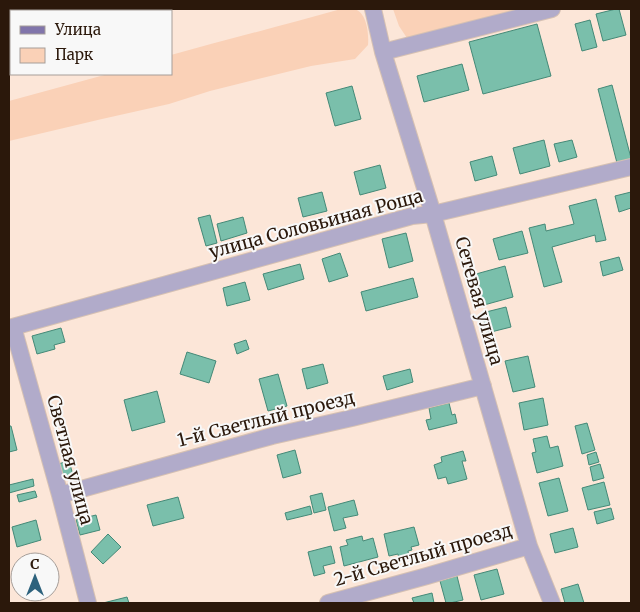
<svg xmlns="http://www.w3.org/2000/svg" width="640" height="612" font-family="Merriweather,serif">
  <rect width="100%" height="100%" fill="#fce6d8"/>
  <path fill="#fad1b7" d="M9,9H108L99,11H11V35H9Z
    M341,9C345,9 351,8 354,9C367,12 369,34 368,45L355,59L311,66L210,91L169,104L102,119L9,141V101L108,74H171V55C228,39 285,25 341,9Z
    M393,9H547L407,38L399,26Z"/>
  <path fill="#7abfab" stroke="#448977" d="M616,9H619L626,35L603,41L596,14Z
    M590,20L597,47L582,51L575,24Z
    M537,24L551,76L483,94L469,42Z
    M462,64L469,90L424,102L417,76Z
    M612,85L631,158V159L617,163L598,89Z
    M352,86L361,119L335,126L326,93Z
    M544,140L550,166L520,174L513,148Z
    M572,140L577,157L559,162L554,144Z
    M492,156L497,175L475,181L470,162Z
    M380,165L386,188L360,195L354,172Z
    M322,192L327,211L303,217L298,198Z
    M631,192V208L619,212L615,196Z
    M596,199L606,240L596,242L595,235L552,247L562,282L544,287L529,228L545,224L546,231L574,224L569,206Z
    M210,215L217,243L206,246L198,218Z
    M243,217L247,233L221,241L217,224Z
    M522,231L528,253L499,260L493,239Z
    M406,233L413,261L389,268L382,239Z
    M340,253L348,276L329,282L322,259Z
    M619,257L623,270L603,276L600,262Z
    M300,264L304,279L268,290L263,274Z
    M505,266L513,297L484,305L476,274Z
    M413,278L418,297L366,311L361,292Z
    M245,282L250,300L227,306L223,288Z
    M506,307L511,327L487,333L482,313Z
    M61,328L65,342L54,345L55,349L37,354L32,336Z
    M246,340L249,349L237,354L234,344Z
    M187,352L216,361L209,383L180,374Z
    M528,356L535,387L513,392L505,361Z
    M323,364L328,383L307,389L302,369Z
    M410,369L413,382L387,390L383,376Z
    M278,374L287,406L268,411L259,379Z
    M157,391L165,422L132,431L124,400Z
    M543,398L548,425L524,430L519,403Z
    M449,403L452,415L455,414L457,423L429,430L426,420L431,419L429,408Z
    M587,423L595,450L582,454L575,426Z
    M9,426H11L17,450L9,452Z
    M547,436L550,448L558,446L563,466L537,473L532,453L536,452L533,439Z
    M295,450L301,473L283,478L277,455Z
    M463,451L466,461H462L467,479L448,484L446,477L438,479L434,465L442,462L441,457Z
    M596,452L599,462L589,465L587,455Z
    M69,461L73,475L62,478L58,464Z
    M600,464L604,478L593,481L590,467Z
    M559,478L568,511L548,516L539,483Z
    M33,479L34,486L9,493V485Z
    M604,482L610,505L588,510L582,488Z
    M35,491L37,497L19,502L17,495Z
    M322,493L326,510L314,513L310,496Z
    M178,497L184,518L153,526L147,505Z
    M354,500L358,515L343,518L346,528L334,531L328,507Z
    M310,506L312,514L287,520L285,513Z
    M611,508L614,519L597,524L594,512Z
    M96,515L100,530L80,535L76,520Z
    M36,520L41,540L17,547L12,527Z
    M414,527L419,545L411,547L412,550L408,551L409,557L399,559L398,554L389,556L384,534Z
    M573,528L578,547L555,553L550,534Z
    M108,534L121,547L103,564L91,552Z
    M362,536L363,541L373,538L378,557L344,566L340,547L348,545L346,540Z
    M331,546L335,563L323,566L325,573L314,576L308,552Z
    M497,569L504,594L481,600L474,575Z
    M457,576L463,600L450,603H446L440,581Z
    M578,584L584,603H565L561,589Z
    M432,593L434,603H414L412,598Z
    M127,597L129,603H103Z"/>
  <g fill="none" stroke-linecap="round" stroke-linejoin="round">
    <defs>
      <path id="minor" d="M373,9L383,52L433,214L529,546L552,603
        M383,52L552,9
        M13,327L60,495L88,603
        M9,328L412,216L433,214L631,167
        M60,495L272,436L352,418L483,386
        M328,603L427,576L529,546"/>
      <path id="major" d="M150,11L159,9
        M9,50H11"/>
    </defs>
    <use href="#minor" stroke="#d6c1b3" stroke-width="18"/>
    <use href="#major" stroke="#d6c1b3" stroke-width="22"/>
    <use href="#minor" stroke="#b1abca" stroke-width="16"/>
    <use href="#major" stroke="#8175ab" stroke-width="20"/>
  </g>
  <g text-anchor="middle" stroke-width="4" stroke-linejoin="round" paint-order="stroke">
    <g font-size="18" fill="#2b180b" stroke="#f8f8f8">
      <text transform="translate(316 224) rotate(-15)" y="6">улица Соловьиная Роща</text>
      <text transform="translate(479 301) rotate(74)" y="6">Сетевая улица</text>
      <text transform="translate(266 419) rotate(-14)" y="6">1-й Светлый проезд</text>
      <text transform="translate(70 460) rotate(75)" y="6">Светлая улица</text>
      <text transform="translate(423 555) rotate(-16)" y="6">2-й Светлый проезд</text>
    </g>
  </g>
  <rect width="640" height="612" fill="none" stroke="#2b180b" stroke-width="20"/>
  <rect x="10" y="10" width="162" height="65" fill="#f8f8f8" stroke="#a69e99"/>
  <rect x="20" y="26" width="25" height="8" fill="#8175ab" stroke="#a69e99"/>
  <text x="55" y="35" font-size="15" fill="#2b180b">Улица</text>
  <rect x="20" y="48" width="25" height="15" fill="#fad1b7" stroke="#a69e99"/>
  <text x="55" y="60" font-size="15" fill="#2b180b">Парк</text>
  <g transform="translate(35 577)"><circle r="24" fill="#f8f8f8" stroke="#a69e99"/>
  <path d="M0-4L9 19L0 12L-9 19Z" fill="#2d627d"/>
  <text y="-8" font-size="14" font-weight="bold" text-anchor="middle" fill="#2b180b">С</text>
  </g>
</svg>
